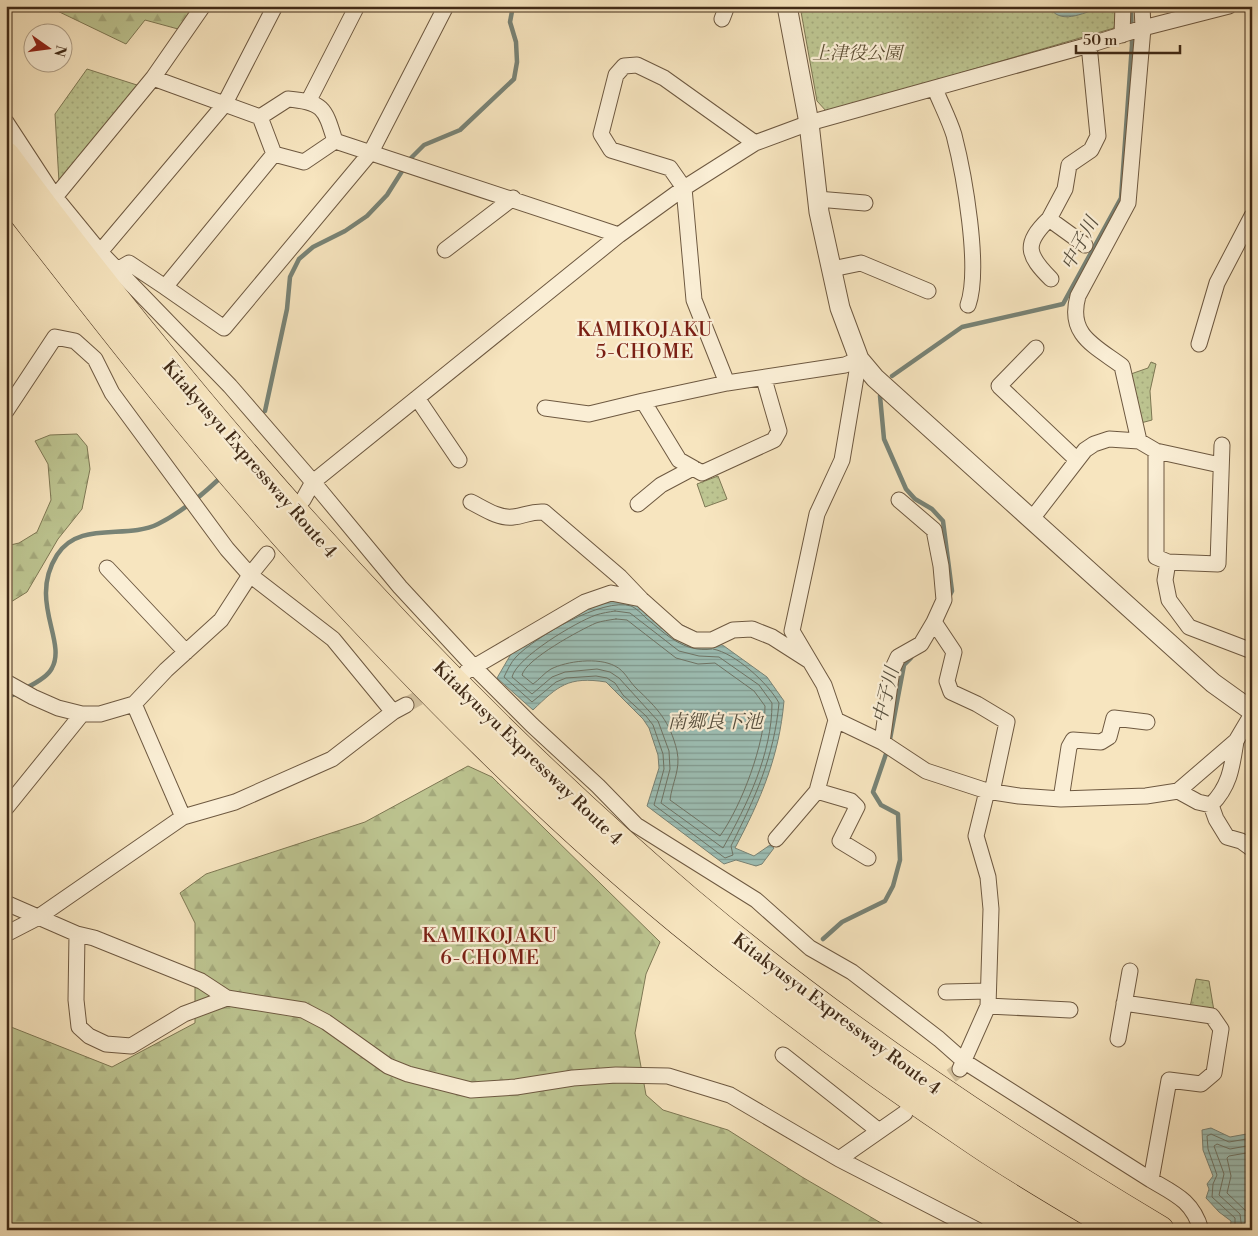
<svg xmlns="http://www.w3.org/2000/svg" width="1258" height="1236" font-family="'Libre Bodoni','Noto Serif JP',serif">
  <defs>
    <pattern id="forest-firs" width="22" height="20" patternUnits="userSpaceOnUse" patternTransform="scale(1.25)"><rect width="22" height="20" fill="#bdc591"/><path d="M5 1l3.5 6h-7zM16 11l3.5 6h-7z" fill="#a4a97c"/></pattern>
    <pattern id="park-dots" width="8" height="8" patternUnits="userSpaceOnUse" patternTransform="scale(1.25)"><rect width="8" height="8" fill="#bdc591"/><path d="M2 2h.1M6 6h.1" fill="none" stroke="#a4a97c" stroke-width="1.8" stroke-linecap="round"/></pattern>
    <pattern id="water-rules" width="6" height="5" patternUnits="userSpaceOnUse" patternTransform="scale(1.25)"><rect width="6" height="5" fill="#9dbfb5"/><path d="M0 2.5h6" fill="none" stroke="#819b92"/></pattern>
  </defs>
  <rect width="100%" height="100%" fill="#f7e5bf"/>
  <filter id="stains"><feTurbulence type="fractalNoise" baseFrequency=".004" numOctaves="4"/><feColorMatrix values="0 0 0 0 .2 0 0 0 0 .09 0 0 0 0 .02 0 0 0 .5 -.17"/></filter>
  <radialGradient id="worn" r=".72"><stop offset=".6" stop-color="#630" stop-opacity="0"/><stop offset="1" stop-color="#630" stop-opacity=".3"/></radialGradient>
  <path fill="url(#forest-firs)" stroke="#7e7854" d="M47,6H195L178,29L145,20L126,44Z
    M77,434L87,446L90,469L82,509L58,539L27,592L6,605V546L19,543L37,532L51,500L48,464L35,441L50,435Z
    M468,766L492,777L660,942L646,974L635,1033L646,1095L663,1110L728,1130L802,1177L893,1230H6V1025L112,1067L195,1023V923L180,893L206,874L365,822Z"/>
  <path fill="url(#park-dots)" stroke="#7e7854" d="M800,6H1118L1114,28L827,112L817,101Z
    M87,69L140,86L59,182L55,114Z
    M1151,362L1156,364L1150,391L1152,420L1137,424L1128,375L1148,368Z
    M718,476L727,499L705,507L697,484Z
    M1196,979L1209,981L1214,1011L1190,1007Z"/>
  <path fill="url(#water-rules)" stroke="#788376" d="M1049,6H1099V8C1083,13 1059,26 1049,6Z
    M614,600L634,601L724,646L767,677L784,701C779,757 761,799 735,848L754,856L770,845L774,848L762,864L756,866L736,860L724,864L647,806L659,768L658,755L649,728L643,719L606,682C568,676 558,686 533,710L497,678L511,654L548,628L573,614Z
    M1211,1128L1230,1137L1252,1133V1230H1230L1231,1221L1219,1212L1206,1198L1209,1189L1207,1184L1213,1176L1203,1150L1202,1130Z"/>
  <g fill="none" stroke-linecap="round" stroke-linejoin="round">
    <path stroke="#6e7466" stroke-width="1" d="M615,611L630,613L679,651L699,656L719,657L759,685L772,703C772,754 747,805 723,848L661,803L670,769L669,751L658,721L619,678L610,672L597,669L565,672L552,677L532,694L512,677C517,657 576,622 596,615C602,613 609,612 615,611Z
      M616,619L627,620L676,658L698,664L715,663L754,691L765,706C765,743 742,805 720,836L670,800C672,783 681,769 677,751C670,721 657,708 636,688C628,680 625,671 615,666C598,657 567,661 551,669C544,673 539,680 533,684L522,675C526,659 580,630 596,623C602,621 609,620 616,619Z
      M712,649C683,653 666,634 646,618C642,614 636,608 631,606C603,597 535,637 516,657C511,662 507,671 504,677L532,702L556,682L566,678L596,676L607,678L615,683L623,695L646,716L653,725L663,754L664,769L654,805L725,858L733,855L731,846C755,798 774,757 779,703C768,683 735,653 713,649
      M1235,1230V1218L1212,1197L1213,1184L1217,1175L1208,1149L1207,1136L1211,1134L1229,1142L1252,1138
      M1242,1230L1240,1214L1219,1195L1224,1174L1214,1146L1217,1144L1230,1149L1252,1145
      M1249,1230L1247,1212L1227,1193L1231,1176L1227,1158L1229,1156L1252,1152"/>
    <path stroke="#788376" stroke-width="4.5" d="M408,161L424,145L460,130L514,79L517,62L516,42L510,22L513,6
      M892,376L962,327L1063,304L1121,198L1132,45L1131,6
      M880,396L884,439L906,489L915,499L932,509L943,521L952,591L949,597
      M265,411L287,309L290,277L299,259L313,247L345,231L367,216L387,195L404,168
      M26,688C34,684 48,677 52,668C67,641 28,601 57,555C79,520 126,540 158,524C180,513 201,496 219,479
      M6,698L19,692
      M890,739L904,665L911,658
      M823,939L842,922L885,901L893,886L900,860L898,814L881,805L873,792L887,751"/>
    <path stroke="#d2c09d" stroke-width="15" stroke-dasharray="15 8" stroke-linecap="butt" d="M406,705L436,688
      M933,1090L960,1069"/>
    <defs>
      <path id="minor" d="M722,19L727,6
        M1122,35L1123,6
        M153,78L260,117
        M935,89C941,104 949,119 954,135C964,174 981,268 968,305
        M288,99C324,102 325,109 335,141L304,162L274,154L260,117Z
        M309,100L357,6
        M6,122L55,197L100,252L230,386L313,482L400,587L474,667L532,725L598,786L636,825L756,900L810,948L852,972L939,1039L965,1062L1151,1180C1175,1194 1193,1201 1201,1230
        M335,141L619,235
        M274,154L165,287L224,328L371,152L446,6
        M55,197L153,78L203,6
        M817,199L865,203
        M1049,219C1023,244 1027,255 1051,279
        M1085,245L1049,219L1065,189L1069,165L1091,150L1098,136L1089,45
        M445,250L513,198
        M100,252L224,105L275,6
        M832,269L861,263L928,291
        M117,270L129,263L165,287
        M1199,344L1217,283L1252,216
        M1036,348L999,386L1076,459
        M859,359L842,460L817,514L792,631L824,685L836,720L882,742L926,771L987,791L1019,796L1061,799L1146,796L1178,791L1236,741L1252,714
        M764,379L779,431L774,440L702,473L679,460L643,401L727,383L845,365L859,359
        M727,383L694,300L684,188L670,168L611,150L601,134L616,75L624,66L637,65L664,78L755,143
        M417,398L459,460
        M545,408L589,414L643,401
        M6,411L55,337L75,341L95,359L112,393L227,549L250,575L333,639L393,712
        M1139,441L1122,366C1095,346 1067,335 1078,296L1128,203L1143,28L1142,6
        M1156,451V557L1168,562L1218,564L1222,445
        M303,500L313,482L619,235L684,188L755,143L809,123L1089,45L1143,28L1229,6
        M471,502C483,508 499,519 513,517C525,516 530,511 544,512L620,577L641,599
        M638,504L661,485L693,468
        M1031,520L1085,450L1094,444L1109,439L1139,441L1156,451L1220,465
        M1168,562L1165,580L1169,600L1189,627L1252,651
        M107,568L186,652
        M934,622L954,652L947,681L951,692L977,704L1007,722L992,792
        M467,671L585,602L611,593L641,599L678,632L695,640H712L733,630L752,629L772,637L808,660
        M6,682L33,697L58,708L82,714H100L134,704L166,670L221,620L250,575L267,554
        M134,704L183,817
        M882,742L892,670L898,657L921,644L934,622L944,600L941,566L934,530L899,500
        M817,791L851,801L857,807L840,841L868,858
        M1178,791L1198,802L1211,805C1230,786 1232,767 1236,741
        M1061,799L1069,747L1073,740L1101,742L1109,737L1114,718L1147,722
        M1211,805L1216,819L1227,837L1241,841L1252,849
        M6,808L82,714
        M776,839L817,791L836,720
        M6,903L77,934L76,1000L79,1027L89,1036L106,1044L131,1046L184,1014L227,998
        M6,934L37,918L183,817L235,802L332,759L393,712L406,705
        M77,934L94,938L201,981L227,998L303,1010L326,1022L388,1066L408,1074L471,1090L516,1087L573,1078L616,1075L668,1076L730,1095L839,1159L977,1230
        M946,992L988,991
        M1124,1003L1212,1016L1221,1029L1214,1073L1201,1084L1169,1080L1151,1180
        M988,1006L1070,1010
        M1118,1039L1130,971
        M783,1055L879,1131
        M960,1069L988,1006L991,909L988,877L976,836L987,791
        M839,1159L905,1113"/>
      <path id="tertiary" d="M787,6L809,123L819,212L840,308L859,359L875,378L1213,683L1252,711"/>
      <path id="motorway" d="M6,156C67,240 132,321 199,401C349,580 511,750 690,902C836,1025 996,1132 1160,1230
        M6,192C102,315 198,440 303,556C421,684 544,810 679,921C773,998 873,1073 975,1141C1022,1173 1071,1201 1120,1230"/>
    </defs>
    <use href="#minor" stroke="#6e5941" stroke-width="17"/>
    <use href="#tertiary" stroke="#6e5941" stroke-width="21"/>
    <use href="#motorway" stroke="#402a17" stroke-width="29"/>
    <use href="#minor" stroke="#faeed5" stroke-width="15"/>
    <use href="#tertiary" stroke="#faeed5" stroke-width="19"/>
    <use href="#motorway" stroke="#f7e5bf" stroke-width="28"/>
  </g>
  <g text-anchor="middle" stroke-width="4.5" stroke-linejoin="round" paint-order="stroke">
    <g font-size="18" font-style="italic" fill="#5f5136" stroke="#faeed5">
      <text x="857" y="59">上津役公園</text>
    </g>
    <g font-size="18" fill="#402a17" stroke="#faeed5">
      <text transform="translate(250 459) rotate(49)" y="6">Kitakyusyu Expressway Route 4</text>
      <text transform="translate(528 753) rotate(44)" y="6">Kitakyusyu Expressway Route 4</text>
      <text transform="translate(837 1014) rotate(37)" y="6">Kitakyusyu Expressway Route 4</text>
    </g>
    <g font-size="19" font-style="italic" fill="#574f3e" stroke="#faeed5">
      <text transform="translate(1079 243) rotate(-62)" y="7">中子川</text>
      <text transform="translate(885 695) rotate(-76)" y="7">中子川</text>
      <text x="715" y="728">南郷良下池</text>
    </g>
    <g font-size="19" letter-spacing="1" fill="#7a1f14" stroke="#faeed5">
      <text x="645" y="336">KAMIKOJAKU<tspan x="645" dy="22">5-CHOME</tspan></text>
      <text x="490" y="942">KAMIKOJAKU<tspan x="490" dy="22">6-CHOME</tspan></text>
    </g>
  </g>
  <rect width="1258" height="1236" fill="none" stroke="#f7e5bf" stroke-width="25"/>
  <rect x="8" y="8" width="1243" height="1221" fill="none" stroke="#402a17" stroke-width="2.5"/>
  <rect x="12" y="12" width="1233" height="1211" fill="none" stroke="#402a17"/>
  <g transform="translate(48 48) rotate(104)"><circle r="24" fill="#faeed5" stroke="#b0a089"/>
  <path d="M0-4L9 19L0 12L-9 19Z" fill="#8f2418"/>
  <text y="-8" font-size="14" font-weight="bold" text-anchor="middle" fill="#402a17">N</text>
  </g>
  <path d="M1076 45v8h104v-8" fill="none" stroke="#402a17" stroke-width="2.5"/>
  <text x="1083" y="45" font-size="15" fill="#402a17" stroke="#faeed5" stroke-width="4" paint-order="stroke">50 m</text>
  <rect width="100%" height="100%" filter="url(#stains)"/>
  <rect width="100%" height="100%" fill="url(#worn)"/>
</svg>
